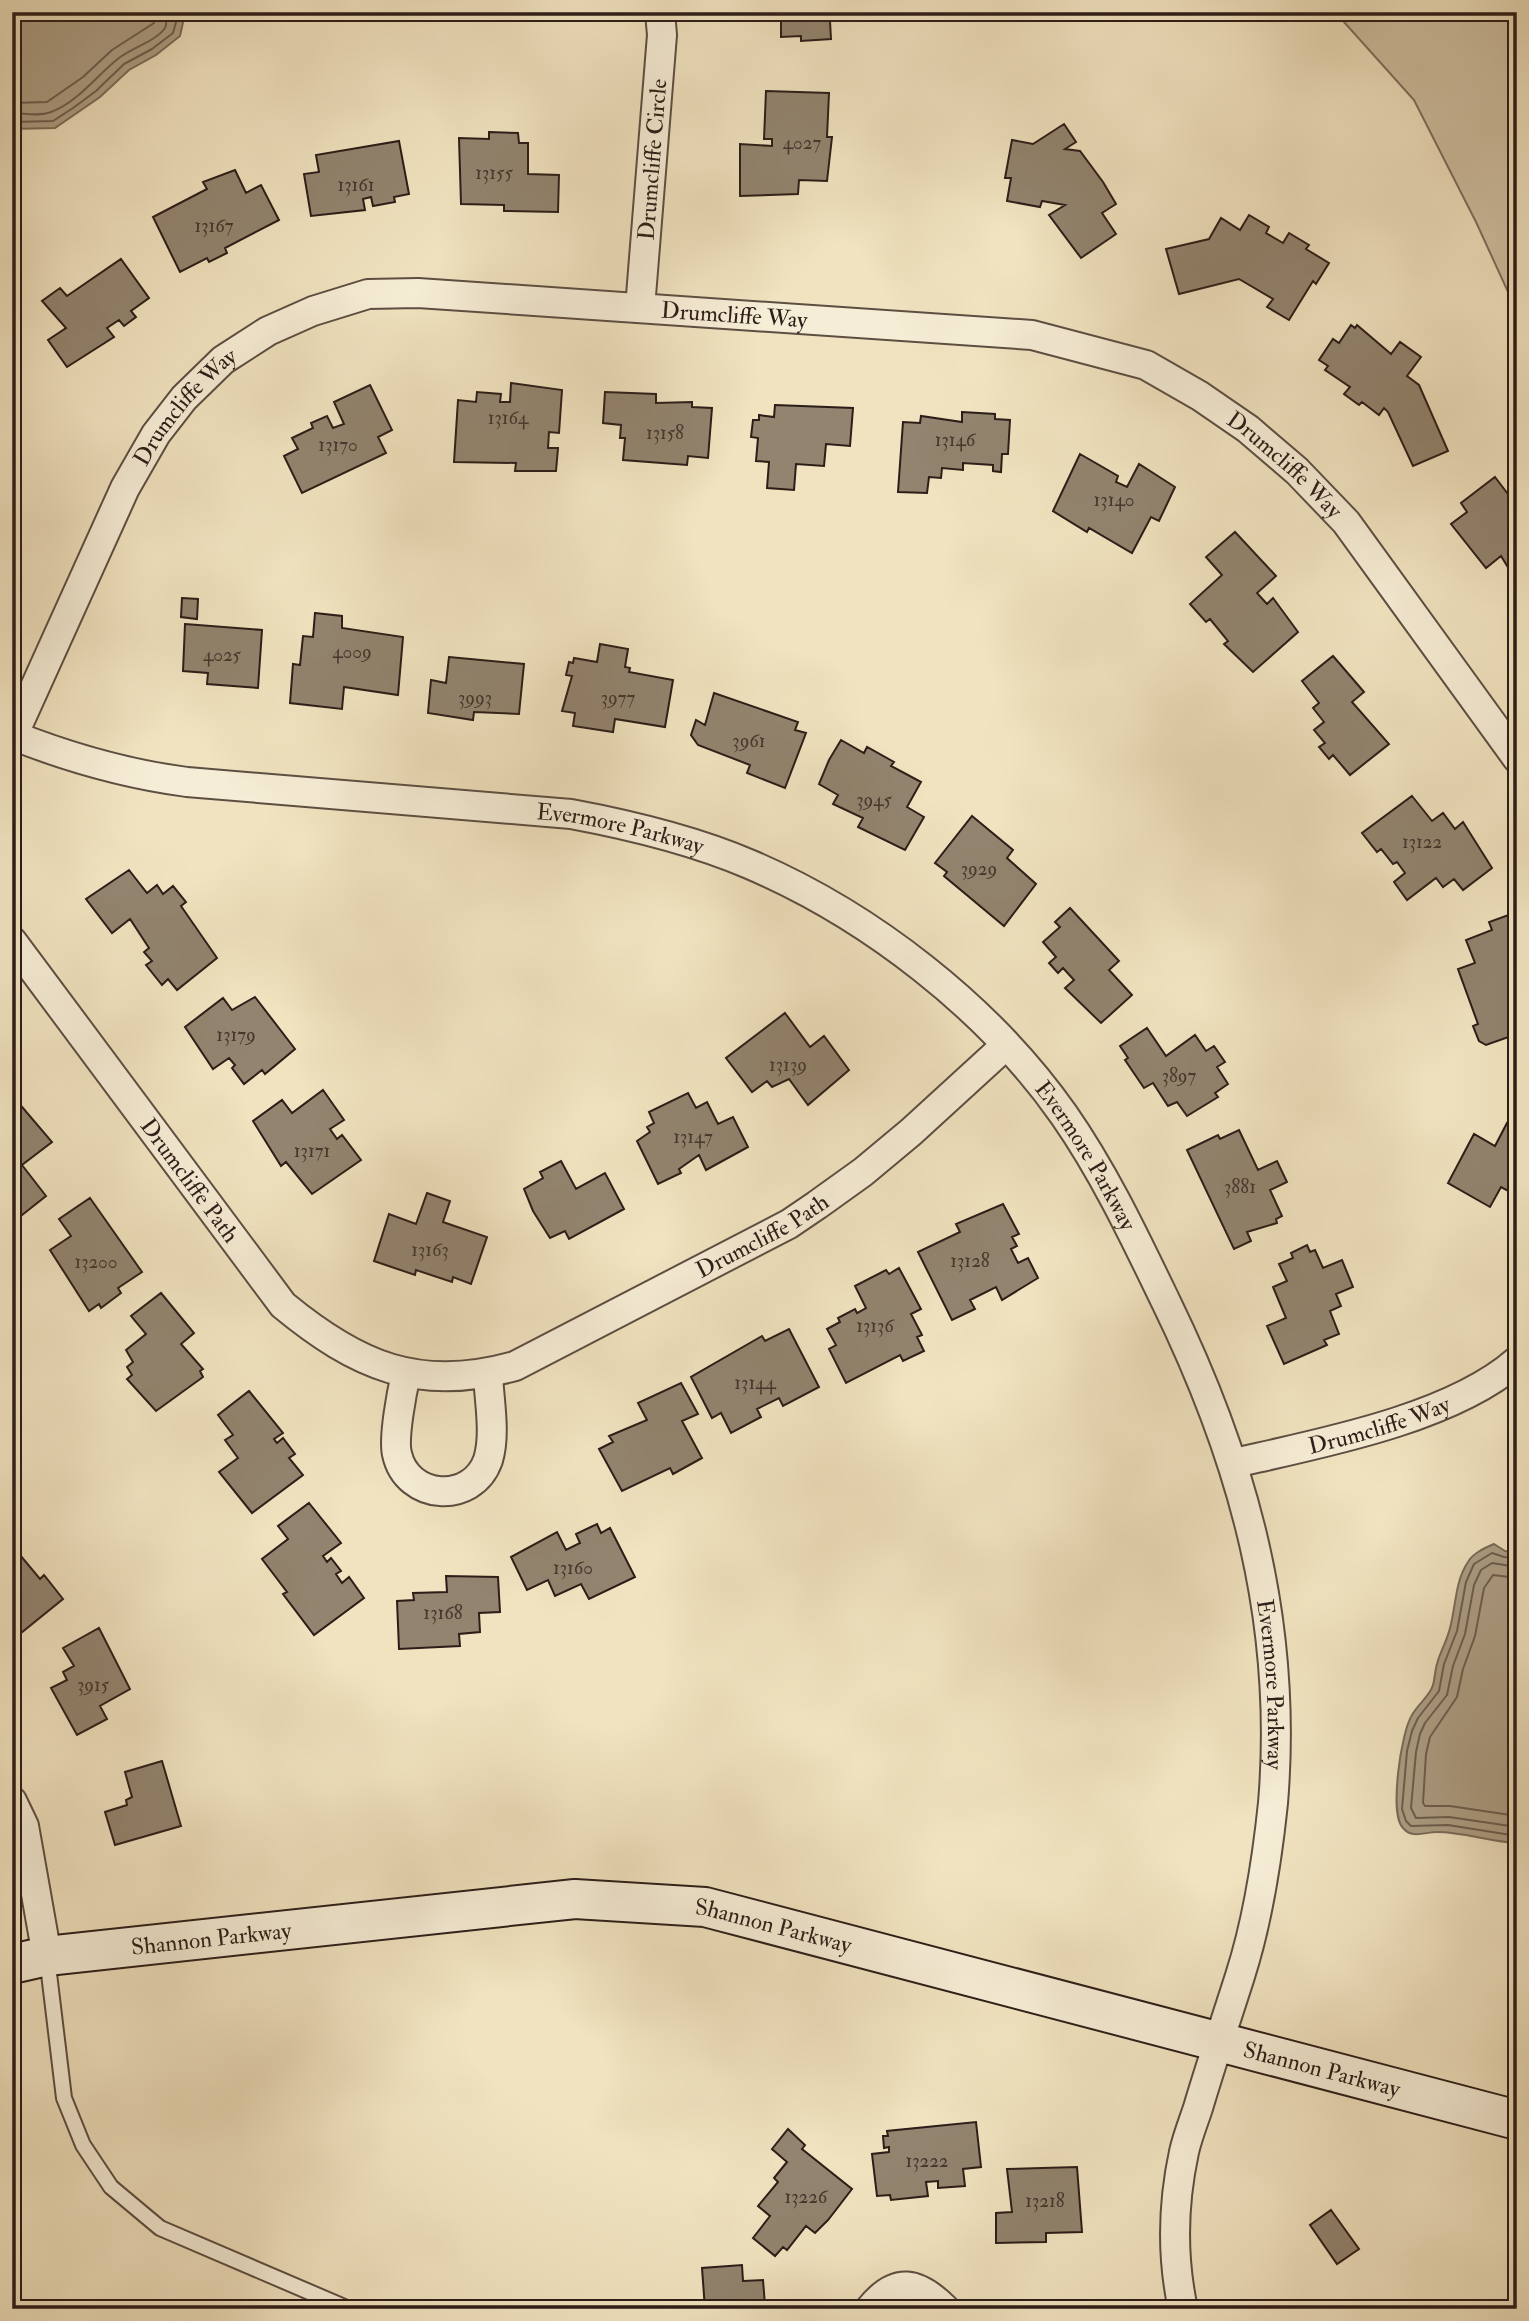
<svg xmlns="http://www.w3.org/2000/svg" width="1529" height="2321" font-family="'IM FELL Double Pica',serif">
  <rect width="100%" height="100%" fill="#f1e3c0"/>
  <filter id="stains"><feTurbulence type="fractalNoise" baseFrequency=".00286" numOctaves="4"/><feColorMatrix values="0 0 0 0 .2 0 0 0 0 .09 0 0 0 0 .02 0 0 0 .5 -.17"/></filter>
  <radialGradient id="worn" r=".72"><stop offset=".6" stop-color="#630" stop-opacity="0"/><stop offset="1" stop-color="#630" stop-opacity=".3"/></radialGradient>
  <path fill="#d0c1a3" stroke="#7e6f5e" stroke-width="2" d="M1335,12H1517V333L1509,294L1476,222L1414,100Z
    M12,2164H15L17,2218L12,2234Z"/>
  <path fill="#aea087" stroke="#7a6c5b" stroke-width="2" d="M12,12H177L184,18L180,36L156,55L129,70L100,97L55,128L12,129Z
    M1494,1544L1505,1551L1517,1552V1843C1490,1842 1464,1832 1437,1832C1425,1832 1412,1839 1403,1828C1389,1814 1401,1732 1412,1715C1418,1704 1430,1696 1433,1685C1435,1678 1435,1670 1437,1664C1440,1652 1447,1641 1450,1628C1456,1606 1455,1581 1468,1562C1473,1553 1485,1548 1494,1544Z"/>
  <g fill="none" stroke-linecap="round" stroke-linejoin="round">
    <path stroke="#6d5e50" stroke-width="2" d="M12,103L47,102L83,77L112,50L154,23V12
      M12,113C24,113 39,117 51,112C77,103 98,74 119,58C132,48 156,41 165,28C168,23 165,17 165,12
      M12,122L53,121L73,108L96,91L124,64L152,49L173,33L176,22L173,12
      M1517,1558L1504,1557L1492,1553L1474,1564L1466,1582L1457,1631L1444,1664L1439,1691L1418,1718L1412,1731L1407,1751L1402,1809L1406,1821L1411,1826L1448,1825L1517,1836
      M1517,1567L1492,1563L1481,1570L1474,1585L1465,1634L1453,1666L1447,1695L1425,1723L1420,1734L1416,1752L1411,1808L1416,1818L1449,1817L1517,1827
      M1517,1578L1493,1575L1484,1588L1475,1636L1463,1669L1457,1697L1430,1737L1426,1754L1423,1803L1425,1806H1450L1517,1816"/>
  </g>
  <path fill="#92846f" stroke="#2c1d18" stroke-width="2" d="M781,12H839V21H830L831,39L801,41V36L781,37Z
    M766,91L829,93L827,137H832L827,181L799,180L798,194L740,196V144L772,146V139H764Z
    M1064,124L1076,142L1065,149L1080,151L1103,182L1116,204L1102,213L1116,234L1081,258L1049,215L1065,205L1042,201L1040,207L1007,201L1011,178H1005L1012,140L1033,144Z
    M489,132L518,133L519,143H528V174L559,175L558,212L504,211V205L461,204L459,138L489,139Z
    M399,141L409,194L394,197L395,202L373,206L371,197L363,199L365,210L311,216L304,174L319,172L316,155Z
    M235,170L246,193L261,185L279,220L225,248L227,253L209,262L207,258L180,272L153,217L207,189L203,182Z
    M1249,215L1269,227L1266,233L1283,243L1289,233L1309,245L1306,249L1329,263L1316,284L1313,281L1289,320L1267,307L1273,299L1239,279L1179,294L1166,249L1209,239L1221,218L1240,230Z
    M121,259L149,298L131,311L136,317L124,326L119,320L107,328L114,337L67,367L48,340L66,328L42,301L60,288L67,296Z
    M1351,325L1355,328L1357,325L1391,354L1400,342L1421,357L1407,376L1419,385L1448,451L1413,466L1388,412L1384,408L1379,415L1362,402L1359,405L1344,394L1350,387L1325,370L1328,366L1319,360L1333,339L1339,343Z
    M511,383L562,390L559,433L549,432L548,448H558L556,471H515L516,463L454,462L458,400L476,402L477,392L501,394L500,402H510Z
    M370,385L392,430L378,437L386,453L302,493L284,456L298,449L292,438L313,428L311,423L327,416L333,428L344,424L334,402Z
    M605,392L656,394V403L692,402V407L712,408L708,458L688,456L687,465L623,460L625,438H620L621,425L603,423Z
    M775,405L853,408L850,446L826,444L824,466L796,464L794,490L767,488L769,462L756,461L758,438L751,437L753,420H759V415L774,417Z
    M962,412L995,414V419L1010,420L1008,454H1002L1001,472L993,471V465L963,463V470L942,468L941,478L929,477L927,493L898,492L903,422L920,423L921,416L962,422Z
    M1080,454L1118,476L1116,482L1127,487L1139,464L1175,487L1159,521L1151,517L1132,553L1089,528L1087,532L1053,511Z
    M1495,477L1517,506V582L1501,556L1486,568L1451,524L1467,512L1461,503Z
    M1235,532L1276,576L1257,593L1267,604L1273,598L1298,632L1253,672L1224,644L1228,641L1210,619L1206,622L1190,604L1222,575L1206,557Z
    M182,598L198,599L197,619L181,617Z
    M315,613L342,616V628L403,637L398,695L344,687L342,709L290,703L293,664L300,665L303,636L313,637Z
    M185,624L262,630L258,688L207,684L208,673L183,671Z
    M600,644L628,649L625,667L630,668L629,672L673,680L665,727L615,719L613,732L573,726L575,713L562,711L572,676L566,675L569,662L573,663L574,658L597,662Z
    M1333,656L1364,692L1352,702L1389,744L1350,775L1333,755L1329,759L1319,747L1325,743L1314,730L1324,722L1313,708L1319,703L1302,681Z
    M449,657L524,664L519,714L474,712L473,720L428,713L431,680L446,683Z
    M714,693L798,722L795,730L806,733L785,788L747,773L750,765L698,745L691,735L696,720L705,725Z
    M841,740L864,753L867,747L894,762L891,766L921,782L907,807L924,817L905,850L858,827L863,818L833,804L838,795L819,784L829,760Z
    M1412,796L1432,821L1443,813L1455,829L1463,822L1492,868L1463,890L1454,879L1443,887L1436,878L1407,900L1394,882L1405,873L1397,862L1393,864L1381,849L1377,852L1362,833Z
    M972,816L1013,850L1007,858L1036,884L1004,926L944,876L947,872L935,863Z
    M129,870L147,893L157,885L163,894L173,886L186,902L181,906L217,958L177,990L168,979L162,985L146,965L152,961L144,952L149,948L130,919L112,933L86,899Z
    M1070,908L1119,961L1109,970L1132,995L1101,1023L1065,988L1074,980L1063,968L1058,973L1049,963L1056,957L1043,942L1060,927L1055,922Z
    M1517,912V1034L1486,1045L1479,1041L1473,1026L1478,1024L1458,969L1475,963L1466,940L1492,930L1489,922Z
    M255,997L295,1049L265,1074L262,1070L244,1084L232,1068L235,1065L229,1058L213,1069L185,1027L223,998L232,1010Z
    M785,1013L810,1047L824,1036L849,1070L808,1105L789,1079L772,1087L767,1081L752,1092L726,1058Z
    M1147,1028L1166,1056L1195,1035L1206,1051L1214,1046L1225,1062L1217,1067L1228,1084L1215,1093L1218,1097L1187,1116L1177,1102L1168,1106L1153,1083L1144,1088L1125,1060L1128,1058L1120,1046Z
    M323,1090L344,1120L330,1129L337,1139L342,1135L361,1160L312,1194L286,1162L281,1166L253,1121L282,1100L292,1113Z
    M688,1093L696,1108L707,1102L718,1124L733,1117L748,1147L706,1170L699,1155L679,1169L681,1173L658,1184L637,1141L650,1132L647,1127L654,1123L649,1112Z
    M17,1101L52,1142L22,1165L46,1196L12,1223V1105Z
    M1507,1123L1517,1129V1184L1512,1193L1501,1187L1490,1207L1448,1183L1474,1134L1495,1146Z
    M1239,1130L1258,1170L1277,1161L1287,1182L1270,1190L1282,1216L1276,1219L1277,1223L1247,1232L1251,1241L1234,1249L1187,1150L1218,1135L1220,1139Z
    M561,1161L576,1189L605,1173L624,1209L569,1239L565,1231L550,1238L533,1211L524,1189L543,1178L540,1172Z
    M427,1193L450,1201L443,1222L487,1237L471,1284L453,1277L452,1282L416,1270L415,1275L374,1261L389,1214L416,1224Z
    M90,1198L142,1272L118,1288L121,1293L101,1308L99,1304L89,1311L50,1250L71,1236L59,1219Z
    M1003,1204L1019,1234L1012,1237L1017,1246L1011,1249L1018,1263L1028,1258L1038,1278L1002,1300L996,1287L970,1300L975,1309L952,1320L918,1252L960,1232L956,1224Z
    M1307,1245L1310,1252L1315,1250L1323,1268L1342,1260L1353,1287L1336,1294L1341,1306L1330,1311L1339,1334L1324,1340L1327,1345L1284,1364L1267,1326L1286,1318L1273,1287L1287,1281L1279,1264L1293,1258L1291,1253Z
    M899,1268L921,1309L911,1314L922,1335L917,1337L924,1351L903,1361L900,1355L846,1383L829,1349L836,1345L827,1329L840,1322L838,1318L855,1309L857,1313L866,1308L855,1286L886,1270L889,1274Z
    M161,1293L194,1333L181,1344L203,1369L200,1371L203,1377L156,1411L127,1379L132,1375L127,1367L133,1362L126,1350L146,1334L131,1316Z
    M789,1329L819,1387L783,1406L779,1398L757,1409L761,1417L731,1433L721,1413L712,1418L691,1377L762,1336L765,1341Z
    M681,1383L698,1414L682,1421L702,1458L673,1474L670,1468L622,1491L599,1449L613,1442L609,1436L647,1420L638,1403Z
    M249,1391L283,1433L274,1439L277,1443L283,1438L295,1454L289,1458L303,1475L252,1513L219,1472L238,1458L225,1440L233,1435L218,1415Z
    M309,1503L341,1543L323,1556L327,1562L331,1558L341,1571L336,1574L342,1583L349,1577L364,1598L314,1635L283,1594L287,1592L262,1559L288,1539L278,1526Z
    M597,1524L601,1533L610,1528L635,1577L589,1599L581,1584L555,1596L548,1580L527,1590L511,1557L557,1532L566,1550L580,1543L576,1534Z
    M15,1549L40,1579L44,1575L63,1599L16,1637L12,1632V1552Z
    M446,1576L498,1577L500,1612L479,1613L480,1632L459,1634L460,1646L399,1649L397,1601L414,1600L413,1593L447,1592Z
    M99,1628L130,1689L100,1706L107,1719L77,1735L51,1688L67,1680L63,1672L74,1666L63,1648Z
    M162,1761L181,1826L115,1845L105,1812L127,1805L126,1800L132,1797L125,1772Z
    M976,2122L981,2167L963,2169L965,2186L938,2188V2181L926,2182L928,2196L891,2200L890,2195L877,2196L872,2154L889,2152V2147L884,2148L883,2136H888L887,2131Z
    M788,2129L805,2145L802,2149L852,2189L828,2220L815,2233L806,2226L787,2250L783,2247L775,2256L753,2238L770,2216L758,2206L778,2182L774,2178L787,2162L772,2149Z
    M1077,2167L1082,2232L1046,2233V2242L996,2243V2213L1012,2212L1007,2169Z
    M1331,2210L1359,2249L1337,2264L1310,2225Z
    M742,2265L743,2281L763,2280L765,2305L756,2306L757,2309H705L702,2268Z"/>
  <g fill="none" stroke-linecap="round" stroke-linejoin="round">
    <defs>
      <path id="lane" d="M47,1957L64,2098L83,2145L111,2187L160,2228L349,2309"/>
      <g id="street">
        <path id="s1" d="M640,308L662,35L660,12"/>
        <path id="s2" d="M12,735C70,758 126,774 187,782L571,814C630,825 693,840 749,864C869,915 989,1008 1064,1115C1105,1174 1135,1238 1166,1302C1244,1462 1288,1623 1273,1803C1267,1861 1258,1920 1240,1976C1226,2020 1211,2064 1198,2108C1193,2123 1187,2138 1184,2152C1173,2203 1172,2258 1183,2309"/>
        <path id="s3" d="M12,738L125,488L156,434L184,398L223,360L268,331L313,311L368,294L418,293L1032,335L1146,365L1200,396L1248,429L1297,471L1346,522L1517,758"/>
        <path id="s4" d="M12,941L283,1305C357,1366 419,1393 515,1366L789,1224L817,1205L863,1172L911,1132L1005,1046"/>
        <path d="M406,1374C402,1391 393,1438 397,1454C407,1500 472,1505 488,1460C496,1434 489,1400 488,1374"/>
        <path id="s5" d="M1234,1463C1318,1444 1451,1419 1517,1361"/>
        <path d="M12,1801L24,1826L47,1956"/>
        <path d="M870,2309C896,2276 918,2282 945,2309"/>
      </g>
      <g id="secondary">
        <path id="s6" d="M12,1964L47,1956L575,1899L705,1907L1517,2120"/>
      </g>
    </defs>
    <use href="#lane" stroke="#5d4e42" stroke-width="18"/>
    <use href="#street" stroke="#5d4e42" stroke-width="32"/>
    <use href="#secondary" stroke="#2c1d18" stroke-width="42"/>
    <use href="#lane" stroke="#f6edd6" stroke-width="14"/>
    <use href="#street" stroke="#f6edd6" stroke-width="28"/>
    <use href="#secondary" stroke="#f6edd6" stroke-width="38"/>
  </g>
  <g text-anchor="middle" stroke-width="5" stroke-linejoin="round" paint-order="stroke">
    <g font-size="19" fill="#46372e">
      <text x="802" y="149">4027</text>
      <text x="494" y="179">13155</text>
      <text x="356" y="191">13161</text>
      <text x="214" y="232">13167</text>
      <text x="508" y="424">13164</text>
      <text x="665" y="439">13158</text>
      <text x="955" y="446">13146</text>
      <text x="338" y="451">13170</text>
      <text x="1114" y="506">13140</text>
      <text x="352" y="658">4009</text>
      <text x="222" y="661">4025</text>
      <text x="475" y="704">3993</text>
      <text x="618" y="704">3977</text>
      <text x="749" y="747">3961</text>
      <text x="874" y="806">3945</text>
      <text x="1422" y="848">13122</text>
      <text x="979" y="875">3929</text>
      <text x="236" y="1041">13179</text>
      <text x="788" y="1071">13139</text>
      <text x="1179" y="1082">3897</text>
      <text x="693" y="1143">13147</text>
      <text x="312" y="1157">13171</text>
      <text x="1240" y="1193">3881</text>
      <text x="430" y="1256">13163</text>
      <text x="970" y="1267">13128</text>
      <text x="96" y="1268">13200</text>
      <text x="875" y="1332">13136</text>
      <text x="755" y="1389">13144</text>
      <text x="573" y="1574">13160</text>
      <text x="443" y="1619">13168</text>
      <text x="93" y="1691">3915</text>
      <text x="927" y="2167">13222</text>
      <text x="806" y="2203">13226</text>
      <text x="1045" y="2207">13218</text>
    </g>
    <g font-size="23" fill="#2c1d18" stroke="#f6edd6">
      <text dy="8" stroke="none"><textPath href="#s1" startOffset="149">Drumcliffe Circle</textPath></text>
      <text dy="8" stroke="none"><textPath href="#s3" startOffset="964">Drumcliffe Way</textPath></text>
      <text dy="8" stroke="none"><textPath href="#s3" startOffset="376">Drumcliffe Way</textPath></text>
      <text dy="8" stroke="none"><textPath href="#s3" startOffset="1552">Drumcliffe Way</textPath></text>
      <text dy="8" stroke="none"><textPath href="#s2" startOffset="618">Evermore Parkway</textPath></text>
      <text dy="8" stroke="none"><textPath href="#s2" startOffset="1206">Evermore Parkway</textPath></text>
      <text dy="8" stroke="none"><textPath href="#s4" startOffset="298">Drumcliffe Path</textPath></text>
      <text dy="8" stroke="none"><textPath href="#s4" startOffset="985">Drumcliffe Path</textPath></text>
      <text dy="8" stroke="none"><textPath href="#s5" startOffset="150">Drumcliffe Way</textPath></text>
      <text dy="8" stroke="none"><textPath href="#s2" startOffset="1773">Evermore Parkway</textPath></text>
      <text dy="8" stroke="none"><textPath href="#s6" startOffset="768">Shannon Parkway</textPath></text>
      <text dy="8" stroke="none"><textPath href="#s6" startOffset="201">Shannon Parkway</textPath></text>
      <text dy="8" stroke="none"><textPath href="#s6" startOffset="1335">Shannon Parkway</textPath></text>
    </g>
  </g>
  <rect width="1529" height="2321" fill="none" stroke="#f1e3c0" stroke-width="42"/>
  <rect x="14" y="14" width="1501" height="2293" fill="none" stroke="#2c1d18" stroke-width="3.5"/>
  <rect x="21" y="21" width="1487" height="2279" fill="none" stroke="#2c1d18" stroke-width="2"/>
  <rect width="100%" height="100%" filter="url(#stains)"/>
  <rect width="100%" height="100%" fill="url(#worn)"/>
</svg>
